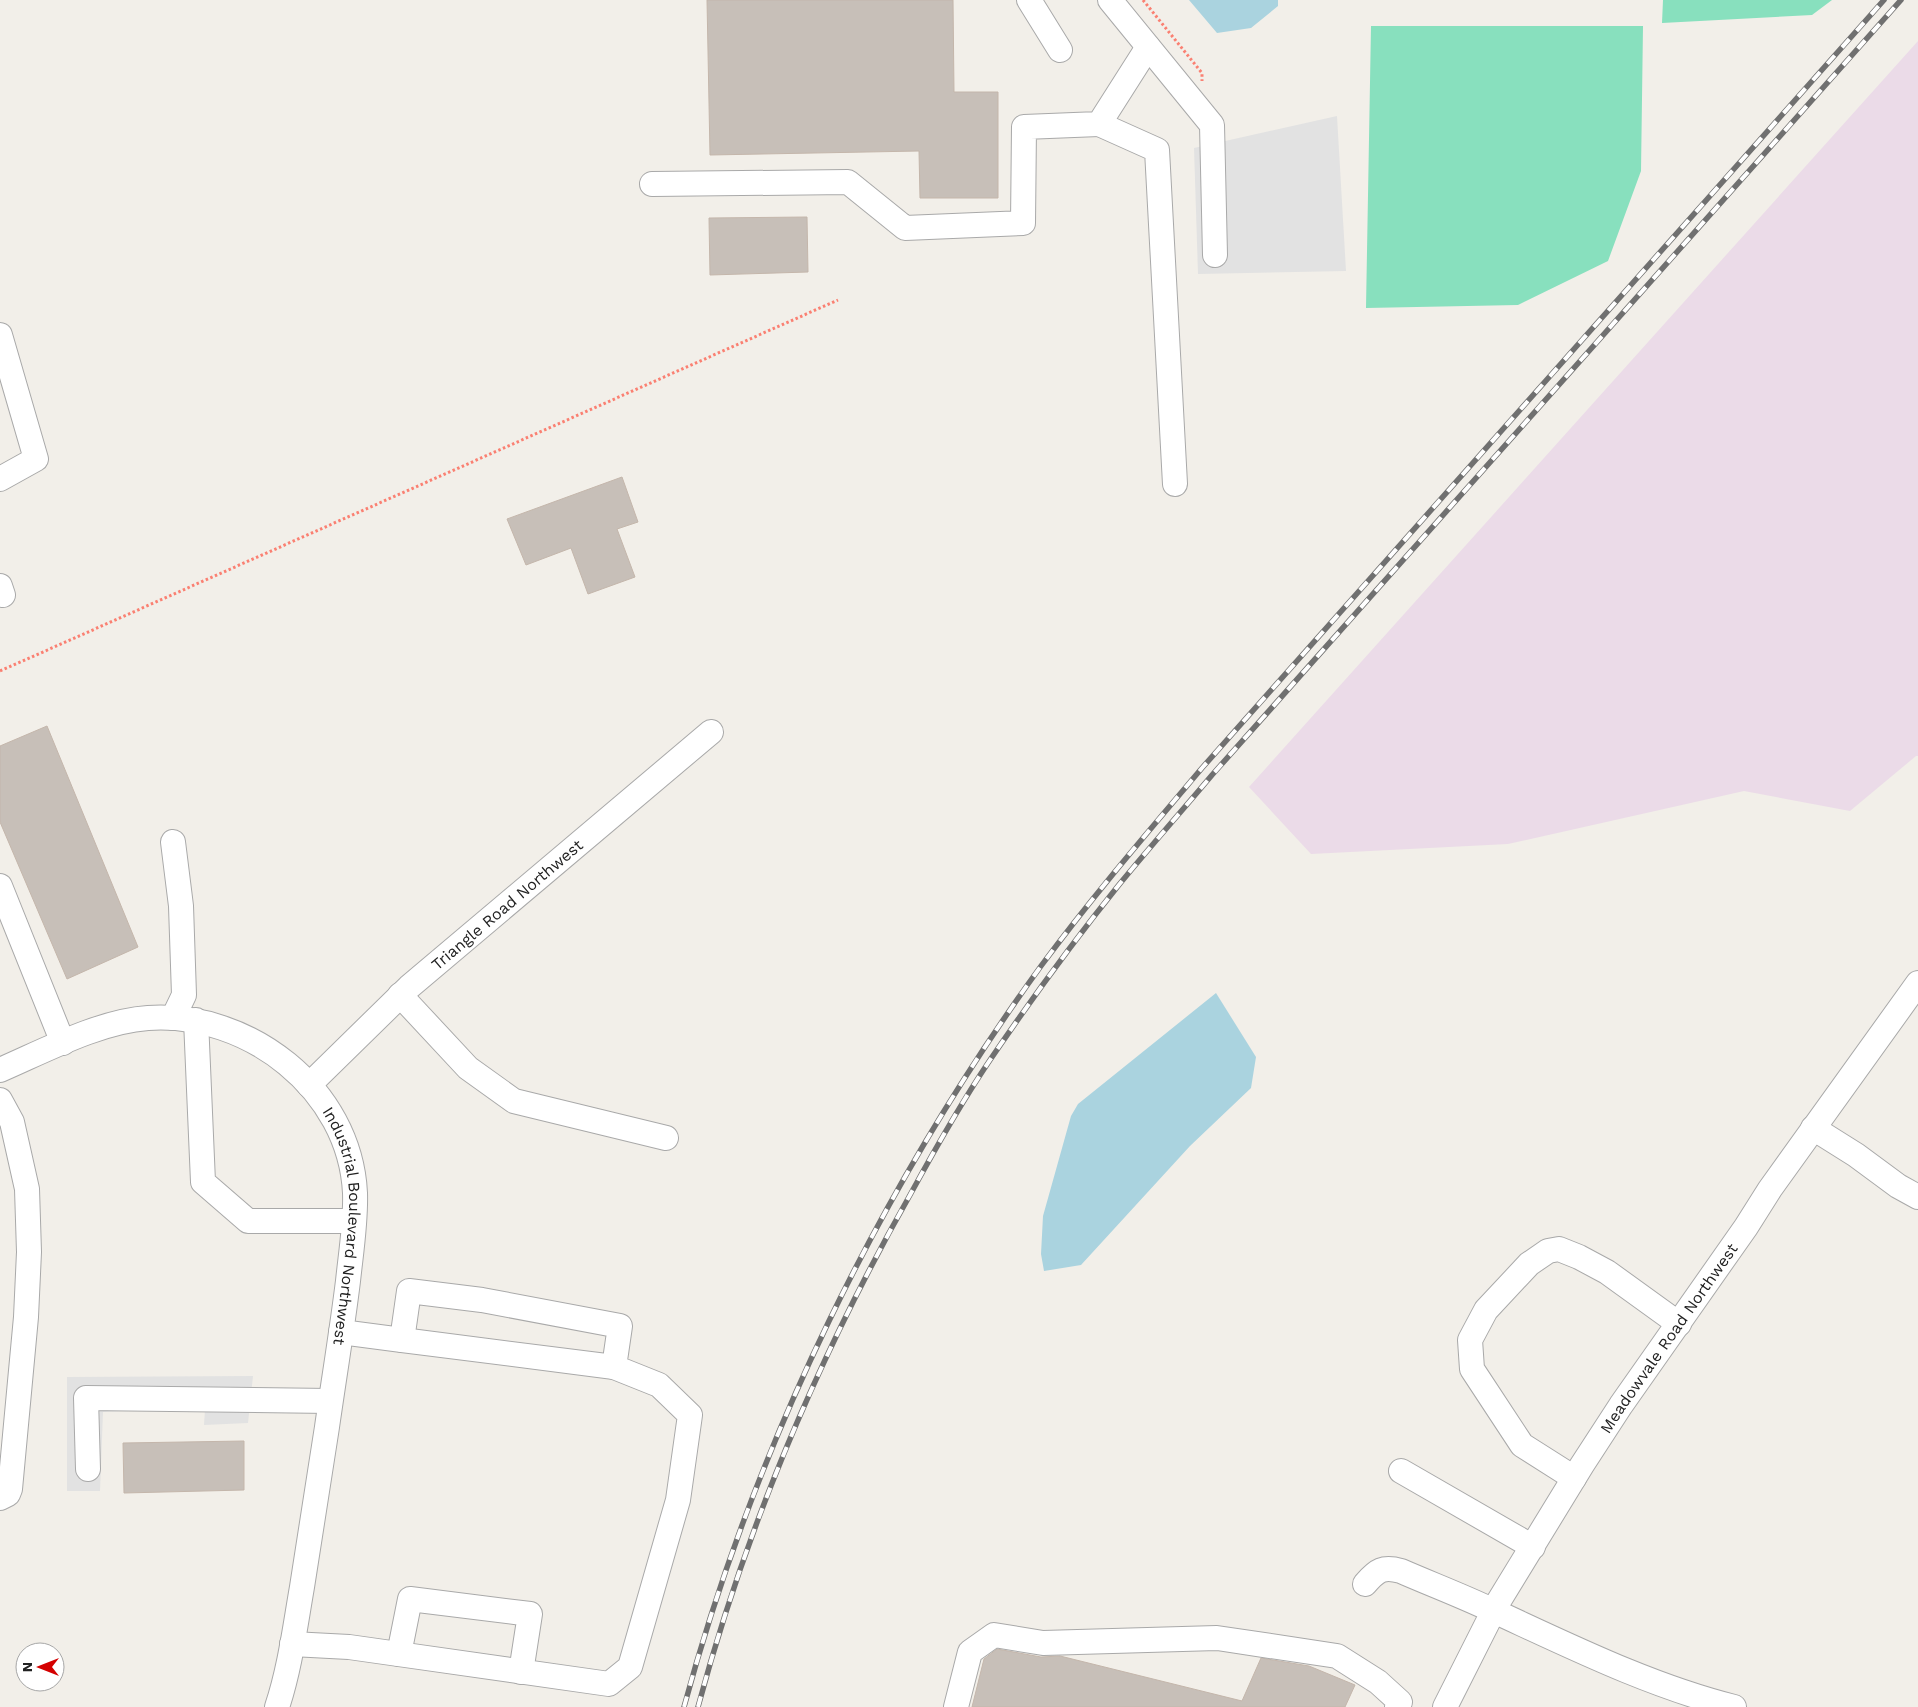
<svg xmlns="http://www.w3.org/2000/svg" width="1918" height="1707" font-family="'Work Sans',sans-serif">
  <rect width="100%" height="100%" fill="#f2efe9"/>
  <path fill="#ebdbe8" d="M1918,41V756H1916L1850,811L1744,791L1508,844L1311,854L1249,787Z"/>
  <path fill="#88e0be" d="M1663,0H1832L1812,15L1662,23Z
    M1371,26H1643L1641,171L1608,261L1518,305L1366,308Z"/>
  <path fill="#e2e2e2" d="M1337,116L1346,271L1198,274L1194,148Z
    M253,1376L248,1423L204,1425L205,1410L179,1408L103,1412L100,1491H67V1377Z"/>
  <path fill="#aad3df" d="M1189,0H1278V6L1251,28L1217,33Z
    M1216,993L1256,1057L1251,1088L1190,1146L1081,1265L1044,1271L1041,1254L1043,1216L1071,1116L1078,1104Z"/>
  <path fill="#c7bfb8" stroke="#c4b6ab" d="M707,0H953L954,92H998V198H920L919,151L710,155Z
    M807,217L808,272L710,275L709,218Z
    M622,477L638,522L617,529L635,577L588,594L571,548L526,565L507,519Z
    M47,726L138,947L67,979L0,822V746Z
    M244,1441V1490L124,1493L123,1443Z
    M997,1649L1041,1657L1060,1656L1242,1701L1261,1658L1309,1666L1355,1685L1345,1707H972L984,1659Z"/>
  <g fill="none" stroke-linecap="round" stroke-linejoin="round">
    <defs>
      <g id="minor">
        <path d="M1029,0L1060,50"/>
        <path d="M1110,0L1212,125L1215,255"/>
        <path d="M1099,124L1157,150L1175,484"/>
        <path d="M652,184L848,182L905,228L1023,223L1024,127L1099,124L1148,47"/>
        <path d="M0,335L36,459L0,479"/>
        <path d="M0,586L3,595"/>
        <path d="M173,842L181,906L184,995L173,1018"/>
        <path d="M0,886L63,1043"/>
        <path d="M400,995L468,1068L514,1101L666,1138"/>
        <path d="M196,1020L203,1182L248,1221H354"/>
        <path id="s1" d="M0,1070C44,1051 100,1021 148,1018C248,1011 350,1089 355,1193C356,1222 351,1252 348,1281C342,1330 334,1378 327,1427C319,1480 310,1533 302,1587C295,1627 290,1668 277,1707"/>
        <path id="s2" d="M309,1085L409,987L711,732"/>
        <path d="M0,1100L12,1122L27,1189L29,1252L26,1317L10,1489L8,1494L0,1498"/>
        <path d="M1813,1128L1856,1155L1898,1186L1918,1197"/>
        <path d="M402,1340L614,1367"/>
        <path d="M88,1469L86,1398L330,1401"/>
        <path d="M1401,1471L1533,1547"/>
        <path d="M1574,1478L1522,1445L1472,1369L1470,1340L1486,1310L1529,1264L1548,1251L1559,1249L1579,1257L1607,1272L1679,1324"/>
        <path d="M1365,1584C1377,1570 1383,1566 1401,1571C1433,1585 1465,1597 1496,1612C1574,1648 1651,1686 1734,1707"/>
        <path d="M292,1644L349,1647L609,1684L630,1667L678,1500L690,1415L659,1385L614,1367L620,1326L482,1300L409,1291L402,1340L341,1332"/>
        <path d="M399,1654L410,1599L530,1614L521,1672"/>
        <path d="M956,1707L970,1652L994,1635L1043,1643L1217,1638L1337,1656L1378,1682L1400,1702L1397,1707"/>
        <path id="s3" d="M1445,1707L1497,1604L1582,1465L1621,1405L1746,1227L1770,1189L1918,983"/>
      </g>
    </defs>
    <use href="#minor" stroke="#a9a9a9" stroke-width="26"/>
    <path stroke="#fa8072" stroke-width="3" stroke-dasharray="2.5 2.5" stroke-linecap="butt" d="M1143,0L1202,73V81
      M0,671L838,300"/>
    <use href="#minor" stroke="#fff" stroke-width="24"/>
    <defs>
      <path id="rail" d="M684,1707C755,1444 881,1187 1041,966C1092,897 1147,833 1202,768L1884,0
        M698,1707C746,1528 819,1356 910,1195C935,1149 961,1103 990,1060C1030,1001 1073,942 1118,886C1149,848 1181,812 1212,775L1901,0"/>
    </defs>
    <use href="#rail" stroke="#707070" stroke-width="5.5"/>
    <use href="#rail" stroke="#fff" stroke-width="4" stroke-dasharray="11" stroke-linecap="butt"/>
  </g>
  <g text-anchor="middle" stroke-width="4" stroke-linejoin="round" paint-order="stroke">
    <g font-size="16" fill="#222" stroke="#fff">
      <text dy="6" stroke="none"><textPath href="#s2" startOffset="268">Triangle Road Northwest</textPath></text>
      <text dy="6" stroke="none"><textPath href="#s1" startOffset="489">Industrial Boulevard Northwest</textPath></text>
      <text dy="6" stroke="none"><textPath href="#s3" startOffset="432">Meadowvale Road Northwest</textPath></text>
    </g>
  </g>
  <g transform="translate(40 1667) rotate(270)"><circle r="24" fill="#ffffff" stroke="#a7a7a7"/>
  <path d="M0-4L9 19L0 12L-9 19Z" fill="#d40000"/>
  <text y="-8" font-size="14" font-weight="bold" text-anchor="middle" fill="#222222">N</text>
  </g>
</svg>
